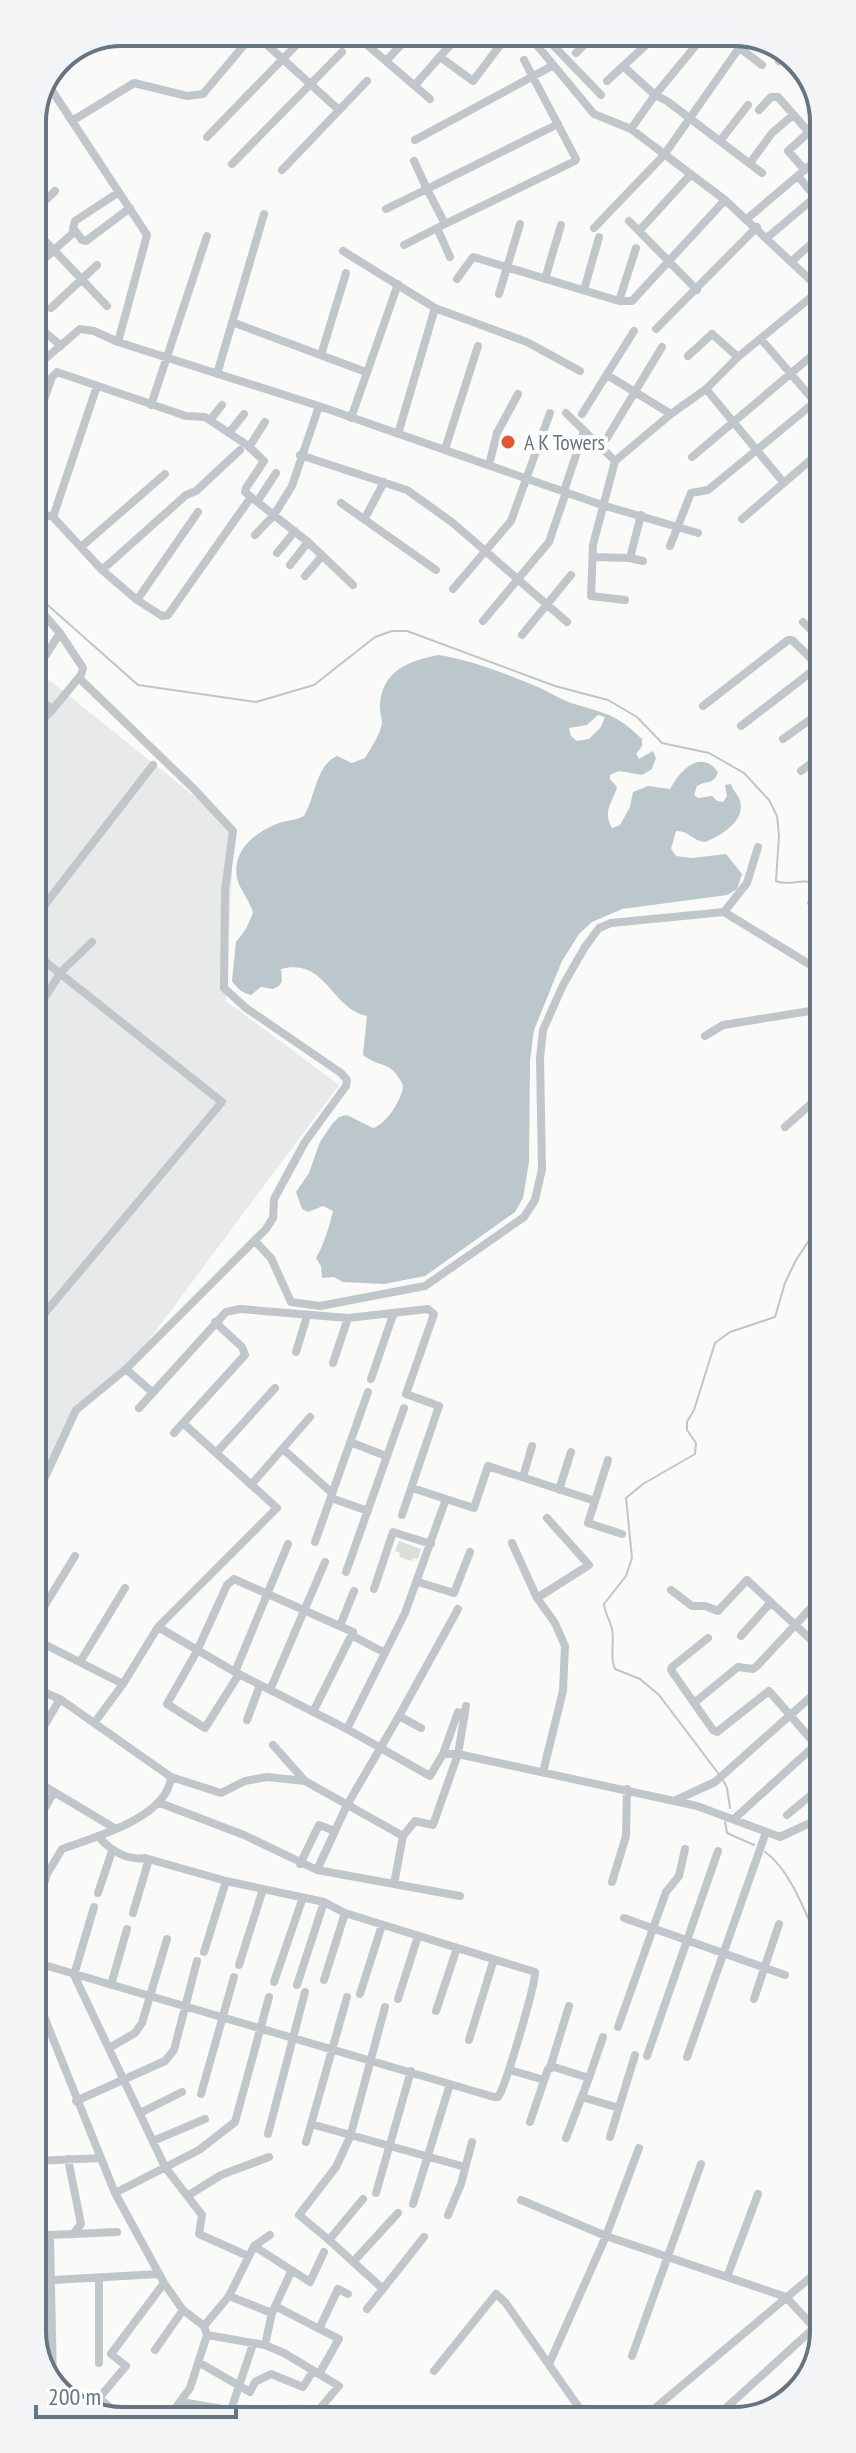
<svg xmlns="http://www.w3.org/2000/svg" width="856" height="2453" font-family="'PT Sans Narrow',sans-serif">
  <rect width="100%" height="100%" fill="#fafaf8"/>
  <path fill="#e8e9e9" d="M33,667L234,828L226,1001L339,1085L134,1360L75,1410L34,1509Z"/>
  <path fill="#dadfd7" d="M399,1541L421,1549L418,1559L413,1558L412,1561L399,1557L400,1553L395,1551Z"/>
  <path fill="#bbc7cb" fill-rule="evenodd" d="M438,655C472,660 506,674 538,687C549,692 560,699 571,703C603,713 616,713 642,739V746L636,754L639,759L653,751L656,758L652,769L642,775L619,771L610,775V779L617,787C613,802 602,811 612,828L620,825L630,807L633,792L648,786L670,789C680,771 700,748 718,772C714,785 707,780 697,786L694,795L698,798L712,796L717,801L723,802L727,796L725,785L731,784C733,791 738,794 740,801C746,821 720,836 705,842C693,841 688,830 676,831L671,849L676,856L692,858L726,854L742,874L737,889L727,895L622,909L592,922L579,934L562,961L534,1030L530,1061L529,1162L523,1198L515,1212L425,1276L384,1284L343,1282L334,1277L322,1278L321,1266L316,1258C324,1244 329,1228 333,1211L323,1206L308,1212L302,1209L296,1192L309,1173L320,1142L332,1124L339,1117L347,1115L373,1128C386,1125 403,1098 403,1085C390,1059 381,1069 363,1055L367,1016C332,1010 326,957 281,969L282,981L279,986L273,989L261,987L251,995C242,993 237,988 232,981L236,942L246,929L253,913C250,900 240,891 237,878C232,852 253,834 274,825C284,820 295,821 304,816C315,798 316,765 337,756L352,763L365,758C371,748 380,735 382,723C382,717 379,711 380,704C383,670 409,661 438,655ZM598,715L605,717L601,727L589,739L577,741L571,736L569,728L587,725Z"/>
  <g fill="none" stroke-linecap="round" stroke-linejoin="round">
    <path stroke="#bbc7cb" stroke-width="2" d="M33,592L138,685L256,702L314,685L375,637L392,631H407L555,686L608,700L637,717L662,743L709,753L744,773L769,800L777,816L779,835L776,881C788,887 803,877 815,884L808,903L822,936
      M718,1773L659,1695L640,1679L615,1669C609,1656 615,1643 612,1629C610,1620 605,1614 604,1604L626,1576L632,1558L626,1498L643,1484L695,1454L696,1443L687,1430V1422L694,1410L715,1343L730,1332L775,1317L785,1283L796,1260L823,1219
      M722,1778L727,1788L730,1808
      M725,1822L727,1833L754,1845
      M765,1852C792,1870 809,1923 823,1952"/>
    <path stroke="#c1c6ca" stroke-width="8" d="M352,32L430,99
      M526,32L594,114L631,129L725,200L821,290
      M639,32L648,42
      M719,32L762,65
      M254,33L339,110
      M539,48L545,42H550L601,95
      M576,53L597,32
      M440,57L473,81L501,44V40L491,32
      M58,59L60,58
      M524,60L576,159L575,161L445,224L427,189L558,124
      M386,61L413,32
      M779,61L789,52
      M623,66L655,95L667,101L762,173
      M607,81L660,32
      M47,83L147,235L118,342
      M415,85L452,43
      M759,110L771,97H778L821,146
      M72,121L134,83L187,96L203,94L255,32
      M631,129L655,95L707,32
      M207,137L309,32
      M415,140L552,66
      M720,141L748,105
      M750,163L772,133L793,115
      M232,164L342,52
      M282,170L367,81
      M805,170L788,151L809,132
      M798,176L815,197
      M119,192L75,221L73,228L82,240L86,241L130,208
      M386,209L427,189L414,161
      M32,213L55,191
      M748,218L821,156
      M629,221L697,290
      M32,227L107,306
      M437,228L450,257
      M594,228L664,155L739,48L751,37
      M639,231L691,174
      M768,237L821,192
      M404,245L445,224
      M343,251L435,308L527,342L580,371
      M792,261L821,235
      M32,270L73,233
      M457,279L473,257L619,301H632L725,200
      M545,279L561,225
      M584,290L599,237
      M499,294L520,224
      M619,301L636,248
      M51,308L97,265
      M232,322L366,372
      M32,326H38L61,346
      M656,329L757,227
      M761,339L821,409
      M321,355L346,273
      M688,356L712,334L738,357
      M32,370L80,329L94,331L118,342L319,406L602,505L698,533
      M217,374L264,214
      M607,375L671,414
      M706,389L784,483
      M151,405L207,236
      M566,413L615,461
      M582,414L634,331
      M351,418L398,284
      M210,420L222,405
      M33,432L52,377L57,372L186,416L205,417L247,445L251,444L265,422
      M229,433L244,414
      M398,434L435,308
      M607,438L662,347
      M247,445L264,461L246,488L245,492L251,497
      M445,449L478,346
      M300,455L407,490L453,523L567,622
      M692,457L821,348
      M489,465L497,433L518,394
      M564,491L584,431
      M257,502L276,473
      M341,503L436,570
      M33,511L53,517L102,570L137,600L162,616L168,615L251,497L308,542L353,585
      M53,517L97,386
      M365,518L384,482
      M742,519L821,451
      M255,535L274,515L292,486L319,406
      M670,546L691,493L708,490L821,397
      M81,547L165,474
      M277,553L295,531
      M593,557L630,558L641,515
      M630,558L643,561
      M290,565L308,542
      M102,570L186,495L196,491L240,450
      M305,576L322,556
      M453,589L511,521L550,413
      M137,600L198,512
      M625,600L591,596L593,545L615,461L671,414L706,389L738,357L821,289
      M33,602L60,633L83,668L81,675L53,709
      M483,621L549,542L566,492
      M803,622L822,641
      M522,635L571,575
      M33,675L60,633
      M79,678L194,789L233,831L225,890L224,988L246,1008L341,1073L347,1080L346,1086L305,1142L274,1199L273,1218L266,1229L126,1369
      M33,697L53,709L33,730
      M703,706L788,640H792L822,669
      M741,726L819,666
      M783,739L822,711
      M801,771L822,755
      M724,912L822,972
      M33,920L153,765
      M33,952L222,1102L34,1326
      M33,1016L61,972L92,942
      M705,1036L723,1025L822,1009
      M785,1127L822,1094
      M255,1241L271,1258L291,1302L320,1306L425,1286L524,1217L535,1200L542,1169L540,1058L543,1030L563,985L585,947L599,928L611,923L724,912L747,883L758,847
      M296,1352L307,1316
      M333,1363L348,1318
      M371,1379L393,1315
      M139,1408L226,1312L240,1309L348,1318L428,1309L434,1314L406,1394L439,1406L402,1515
      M174,1433L245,1355L242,1347L215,1322
      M350,1442L386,1456
      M283,1449L332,1493
      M216,1453L275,1388
      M608,1460L588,1523L622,1534
      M523,1477L532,1446
      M251,1485L310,1417
      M412,1488L474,1508L488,1466L595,1501
      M559,1490L571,1452
      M331,1498L368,1511
      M34,1501L76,1410L126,1369L152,1392
      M34,1533L38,1527
      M315,1542L368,1392
      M512,1543L537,1598L555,1623L565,1646L563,1691L543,1772
      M346,1572L404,1408
      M418,1582L454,1593L470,1552
      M374,1589L393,1532L431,1544
      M671,1590L692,1606H705L718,1611L747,1580L823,1651
      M823,1595L757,1666L753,1669L738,1667L694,1703L713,1730L717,1732L769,1691L823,1753
      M537,1598L589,1565L547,1518
      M34,1623L75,1556
      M340,1626L354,1591
      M158,1627L235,1672L347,1729L430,1776L443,1754H458L697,1806L780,1837L823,1817
      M353,1636L385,1653
      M741,1636L771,1602
      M34,1639L123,1684
      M80,1662L125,1588
      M235,1672L288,1544
      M239,1674L205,1728L167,1704L197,1651L227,1585L234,1579L353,1632L313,1712
      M34,1688L60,1699L171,1777L221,1793L245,1781L267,1777L305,1781L403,1836
      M270,1690L325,1562
      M694,1703L671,1670L672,1667L708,1638
      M399,1716L458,1609
      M247,1720L260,1685
      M95,1722L123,1684L158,1627L277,1508L183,1423
      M347,1729L405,1613L446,1499
      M34,1743L60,1699
      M273,1745L304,1780
      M443,1754L458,1712
      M34,1780L116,1829
      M676,1800L715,1782L823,1686
      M160,1803L244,1835L317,1870L460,1896
      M787,1815L823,1785
      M734,1819L823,1738
      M34,1827L54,1792
      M300,1864L319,1825L335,1831
      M317,1870L347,1805L399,1716L421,1728
      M612,1882L626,1836L627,1789
      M394,1884L403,1836L415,1821L433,1825L458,1754L466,1706
      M98,1893L112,1851
      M94,1907L74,1975L165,2167L202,2215L199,2234L248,2256
      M133,1913L149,1859
      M624,1918L785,1975
      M34,1919L47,1874L62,1849C95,1837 167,1818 171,1777
      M204,1952L226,1881
      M34,1962L494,2097H498C505,2089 536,1983 535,1972L345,1913L324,1902L226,1881L145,1858C126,1861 109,1849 98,1836
      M239,1965L263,1889
      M324,1980L345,1913
      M274,1982L303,1897
      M111,1985L127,1929
      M297,1985L324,1902
      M35,1994L115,2193L164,2283L183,2310L204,2326L207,2335L190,2388L166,2421
      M360,1994L382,1925
      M398,1999L418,1936
      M754,1999L779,1924
      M436,2011L457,1948
      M618,2027L666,1892L679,1876L685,1849
      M469,2040L494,1959
      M109,2048L135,2033L142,2023L167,1939
      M647,2056L718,1851
      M687,2057L766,1832
      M550,2068L569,2006
      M510,2070L544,2080
      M201,2094L234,1977
      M582,2097L619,2108
      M76,2101L165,2061L174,2050L197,1961
      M140,2113L182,2092
      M530,2122L548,2069L554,2067L589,2078L603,2037
      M311,2124L465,2167
      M268,2134L305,1992
      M610,2137L635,2055
      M566,2138L589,2078
      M153,2141L205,2119
      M306,2142L347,1997
      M68,2159L81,2224L73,2234
      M35,2161L101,2158
      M115,2193L199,2150L235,2122L269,1997
      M376,2193L411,2071
      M189,2195L221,2175L269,2157
      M363,2199L329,2240L299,2215L336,2167L350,2137L385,2007
      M521,2200L606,2236L786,2297L822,2336
      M413,2204L450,2084
      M448,2215L461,2184L472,2142
      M35,2235H50L53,2383
      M50,2235L117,2232
      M329,2240L383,2289
      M254,2246L310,2282L324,2252
      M353,2262L398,2213
      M727,2277L758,2194
      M35,2281L159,2274
      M229,2296L272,2313
      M275,2306L339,2339L319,2374
      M367,2309L424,2237
      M204,2326L229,2296L254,2246L270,2235
      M319,2329L338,2289L348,2294
      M207,2335L265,2345L284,2353L339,2386L310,2420
      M265,2345L272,2313L291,2272
      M155,2350L183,2310
      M632,2356L701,2164
      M99,2363V2279
      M200,2363L250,2392L255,2382L271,2374L303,2387L313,2371
      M549,2364L606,2236L639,2148
      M434,2371L496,2294L505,2302L587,2419
      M99,2398L126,2421
      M181,2402L240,2412L252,2420
      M89,2410L126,2366L111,2354L164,2283
      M231,2410L253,2344
      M715,2418L815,2327
      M642,2419L824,2266"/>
  </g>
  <circle fill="#e3562e" stroke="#fff" stroke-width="3" cx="508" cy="442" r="8"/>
  <g text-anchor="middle" stroke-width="8" stroke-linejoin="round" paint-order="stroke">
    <g font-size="22" fill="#657682" stroke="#fff" text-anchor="start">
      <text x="524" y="450">A K Towers</text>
    </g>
  </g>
  <path d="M0 0H856V2453H0ZM122 46H734A76 76 0 0 1 810 122V2331A76 76 0 0 1 734 2407H122A76 76 0 0 1 46 2331V122A76 76 0 0 1 122 46Z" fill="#f3f4f5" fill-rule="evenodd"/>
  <path fill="none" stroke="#657682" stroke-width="4" d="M122 46H734A76 76 0 0 1 810 122V2331A76 76 0 0 1 734 2407H122A76 76 0 0 1 46 2331V122A76 76 0 0 1 122 46Z"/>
  <path d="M36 2405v12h200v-12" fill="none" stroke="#657682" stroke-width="4"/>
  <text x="48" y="2405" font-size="24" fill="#657682" stroke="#ffffff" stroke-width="6" paint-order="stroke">200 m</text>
</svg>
